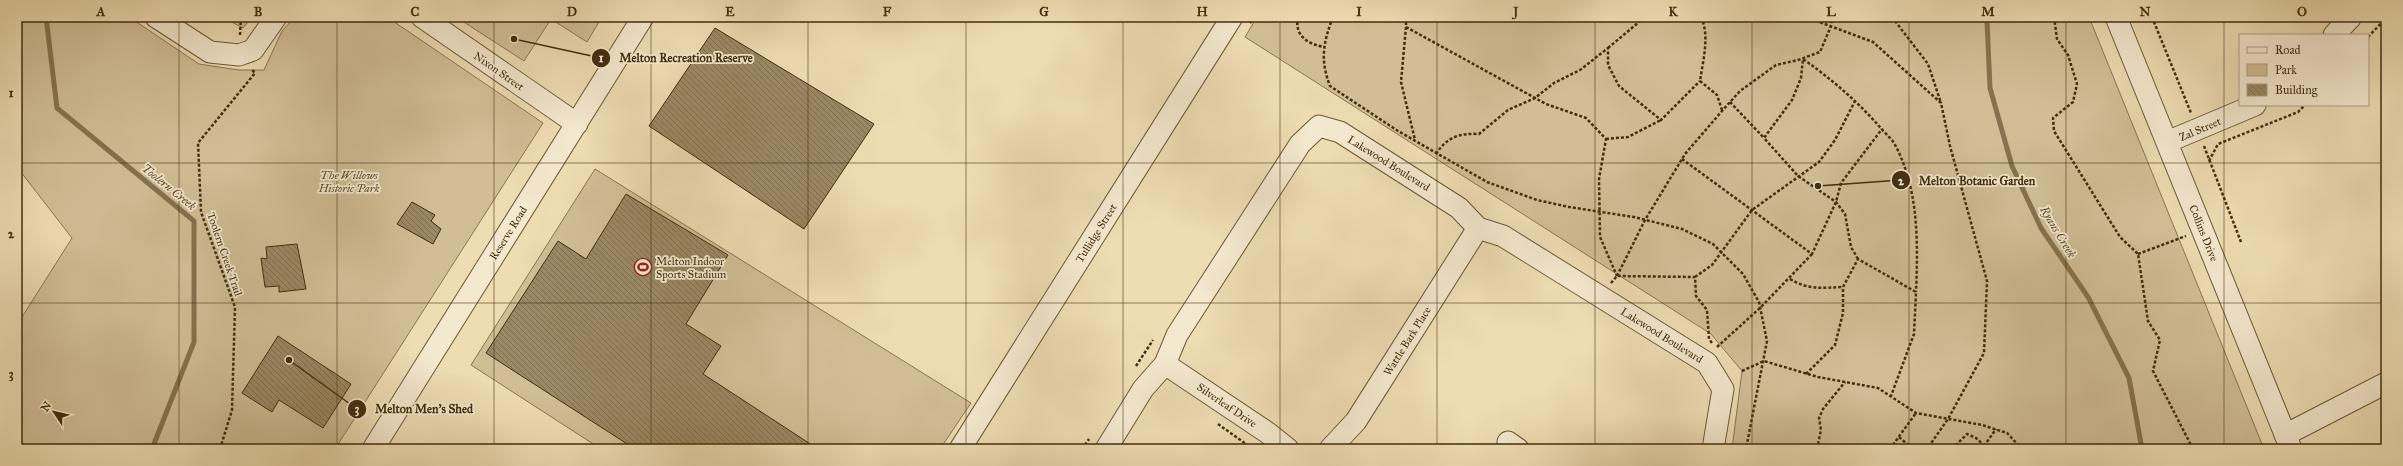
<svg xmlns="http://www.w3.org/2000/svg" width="2403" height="466" font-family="'IM FELL Great Primer',serif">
  <defs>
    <pattern id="building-back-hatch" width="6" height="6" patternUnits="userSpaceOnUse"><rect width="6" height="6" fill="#9b8864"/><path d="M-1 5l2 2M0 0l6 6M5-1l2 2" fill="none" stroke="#807051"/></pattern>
  </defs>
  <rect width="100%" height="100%" fill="#eedcb3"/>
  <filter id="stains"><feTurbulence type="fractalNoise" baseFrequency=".005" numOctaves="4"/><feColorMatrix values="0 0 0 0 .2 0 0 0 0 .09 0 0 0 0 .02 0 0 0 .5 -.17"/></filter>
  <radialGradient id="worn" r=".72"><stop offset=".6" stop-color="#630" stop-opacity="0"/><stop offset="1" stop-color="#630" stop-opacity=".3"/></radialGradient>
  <path fill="#d1be97" stroke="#8a7652" d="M17,17H129L199,64L239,70H264L282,31L295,17H387L543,123L335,449H17V325L72,238L17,167Z
    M222,17H252L243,28Z
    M456,17H602L587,42L551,19L524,61Z
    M1257,17H2089L2264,449H1732L1742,371L1711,334L1245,37Z
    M595,169L971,403L940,449H601L471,365Z"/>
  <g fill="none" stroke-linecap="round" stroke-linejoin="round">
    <path stroke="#86724f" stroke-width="5" d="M46,17L57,108L194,221V342L152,449
      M1984,17L1987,21L1990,88L2012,166L2041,228L2088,297L2129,378L2142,449"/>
  </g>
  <path fill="url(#building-back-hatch)" stroke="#422d0e" d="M715,28L874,124L804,229L649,126Z
    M626,194L728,255L686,324L721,346L703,374L818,449H635L486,353L558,241L586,259Z
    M412,202L435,215L431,221L441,229L433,244L397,224Z
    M297,244L306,289L279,292V286L265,287L261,258L267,259L266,247Z
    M278,336L351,384L323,428L279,400L272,412L242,393Z"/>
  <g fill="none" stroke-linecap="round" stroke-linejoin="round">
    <defs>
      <path id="minor" d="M156,17L210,52L239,55L253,50L276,17
        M422,17L577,124
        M2116,17L2291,449
        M2334,35L2351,17
        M2167,142L2255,105
        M1165,364L1268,433L1288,449
        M2285,435L2386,383
        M1508,442L1518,449
        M373,449L643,17
        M960,449L1232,17
        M1106,449L1143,389L1165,364L1177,335L1300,144L1319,126L1340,132L1459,208L1478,228L1503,236L1707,363L1723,389L1713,449
        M1330,449L1356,421L1478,228"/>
    </defs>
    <use href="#minor" stroke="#6d5937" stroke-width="23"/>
    <path stroke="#422d0e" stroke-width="2.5" stroke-dasharray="3 2" stroke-linecap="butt" d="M1298,17C1294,36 1308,44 1324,47
      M1333,17C1323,43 1320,60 1330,86L1398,131L1487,182L1537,200L1569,207L1634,217L1682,229L1713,244L1743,274L1759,302L1767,341L1746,449
      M1406,17V27L1546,104L1586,118L1606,139L1599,179L1600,237L1617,276
      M1701,17C1710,36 1703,60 1700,81L1717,95L1722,110
      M1806,17L1873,42L1941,103L1950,146L1987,281L1984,353L1948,419L1927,449
      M1892,17L1928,64L1941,103
      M2054,17L2057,39L2068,55L2077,84L2073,102L2053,118L2054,131L2120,237L2138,254L2148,321L2160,340L2153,371L2193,449
      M2152,17L2191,113
      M1250,23L1254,17
      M1406,27L1401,82L1415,140
      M240,35L241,17
      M2368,37L2386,18
      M1608,48L1645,17
      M1730,102L1764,138
      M1606,139L1628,137L1661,120
      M2204,146L2241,242
      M1436,154C1447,137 1459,133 1479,134L1508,110L1535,98L1554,83L1580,70L1608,48V65L1619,86L1661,120L1700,81
      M1682,159L1812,254L1836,202L1841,183L1882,129
      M2209,161L2218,144L2298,112L2305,105
      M2138,254L2186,236
      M1858,259L1851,247L1845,214L1836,202L1798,176L1764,138L1792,100L1801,78L1803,59C1830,78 1856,100 1878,125C1883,131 1890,137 1894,143C1919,188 1918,242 1916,292
      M1617,276L1645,220L1685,154L1722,111L1740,91L1776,65L1798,60L1820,52L1831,26L1832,17
      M1695,277L1712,265L1752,210L1819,162L1835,140L1855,101
      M1790,279C1808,290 1823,288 1843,287
      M1611,283L1617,276L1695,277L1696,296L1707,310L1709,339L1712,343
      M1717,347L1760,308L1812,254
      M1136,366L1153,340
      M1742,371L1764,361L1818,377L1878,388L1916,413L1982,425L2007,433L2022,449
      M1806,374L1835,345L1843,313V287L1858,259L1916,292L1914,334L1891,396
      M1218,424L1253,449
      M1899,437L1913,449
      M1984,446L1996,429
      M220,449L232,410L235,307L201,212L198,143L255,73L251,69
      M1082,449L1089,439
      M1817,449L1821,430L1819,418L1823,409L1845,382
      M1890,449L1916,413
      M1952,449L1967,434L1976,438L1988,449"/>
    <use href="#minor" stroke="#f4e8ce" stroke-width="21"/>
  </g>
  <path fill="none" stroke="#422d0e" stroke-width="1" stroke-opacity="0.55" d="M179,17V449M337,17V449M494,17V449M651,17V449M808,17V449M966,17V449M1123,17V449M1280,17V449M1437,17V449M1595,17V449M1752,17V449M1909,17V449M2066,17V449M2224,17V449M17,163H2386M17,303H2386"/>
  <defs>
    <symbol id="stadium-ring" viewBox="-11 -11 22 22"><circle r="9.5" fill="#f4e8ce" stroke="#8f2418" stroke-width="1.5"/><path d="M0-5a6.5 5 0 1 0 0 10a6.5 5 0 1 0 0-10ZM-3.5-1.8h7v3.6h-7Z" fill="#8f2418"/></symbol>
  </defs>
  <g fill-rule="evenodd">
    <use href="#stadium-ring" x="633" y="257" width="20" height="20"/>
  </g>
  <g text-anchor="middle" stroke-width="3.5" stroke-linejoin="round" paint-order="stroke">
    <g font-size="11" fill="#422d0e" stroke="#f4e8ce">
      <text transform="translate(499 71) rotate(35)" y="4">Nixon Street</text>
      <text transform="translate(2200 129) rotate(-23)" y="4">Zal Street</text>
      <text transform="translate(1389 163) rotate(32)" y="4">Lakewood Boulevard</text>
      <text transform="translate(508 233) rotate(-58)" y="4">Reserve Road</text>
      <text transform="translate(1096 233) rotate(-58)" y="4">Tullidge Street</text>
      <text transform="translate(2204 233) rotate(68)" y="4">Collins Drive</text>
      <text transform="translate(225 254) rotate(71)" y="4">Toolern Creek Trail</text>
      <text transform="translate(1662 335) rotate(32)" y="4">Lakewood Boulevard</text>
      <text transform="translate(1407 341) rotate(-58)" y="4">Wattle Bark Place</text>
      <text transform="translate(1227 405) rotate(34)" y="4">Silverleaf Drive</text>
    </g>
    <g font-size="11" font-style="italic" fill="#5f4a29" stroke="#f4e8ce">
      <text x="349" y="179">The Willows<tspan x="349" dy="13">Historic Park</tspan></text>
    </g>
    <g font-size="11" fill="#422d0e" stroke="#f4e8ce" text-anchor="start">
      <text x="656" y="265">Melton Indoor<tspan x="656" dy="13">Sports Stadium</tspan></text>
    </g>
    <g font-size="12" font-style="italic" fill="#5e4a29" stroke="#f4e8ce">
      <text transform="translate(169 187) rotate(39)" y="4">Toolern Creek</text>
      <text transform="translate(2058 232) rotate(59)" y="4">Ryans Creek</text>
    </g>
  </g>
  <path fill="none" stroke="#422d0e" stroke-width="1.5" d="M514 39L601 58M1818 186L1901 180M289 360L357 409"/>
  <g fill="#422d0e" stroke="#f4e8ce" stroke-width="1.5">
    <circle cx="514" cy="39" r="4"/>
    <circle cx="1818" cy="186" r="4"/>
    <circle cx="289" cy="360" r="4"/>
    <circle cx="601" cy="58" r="10"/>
    <circle cx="1901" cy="180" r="10"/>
    <circle cx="357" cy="409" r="10"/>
  </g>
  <g font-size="12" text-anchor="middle" font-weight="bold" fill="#fff">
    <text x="601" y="62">1</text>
    <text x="1901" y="185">2</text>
    <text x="357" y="413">3</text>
  </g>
  <g font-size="12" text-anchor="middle" font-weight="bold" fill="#422d0e" stroke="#f4e8ce" stroke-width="3.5" stroke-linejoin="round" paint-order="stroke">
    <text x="686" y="62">Melton Recreation Reserve</text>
    <text x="1977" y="185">Melton Botanic Garden</text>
    <text x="424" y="413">Melton Men's Shed</text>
  </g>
  <rect width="2403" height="466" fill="none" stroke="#eedcb3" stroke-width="44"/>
  <rect x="2239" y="34" width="130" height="72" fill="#f4e8ce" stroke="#ad9d81"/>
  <rect x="2247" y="47" width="20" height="6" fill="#f4e8ce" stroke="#ad9d81"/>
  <text x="2275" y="54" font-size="12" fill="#422d0e">Road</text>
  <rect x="2247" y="64" width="20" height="12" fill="#d1be97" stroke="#ad9d81"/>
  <text x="2275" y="74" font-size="12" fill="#422d0e">Park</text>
  <rect x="2247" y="84" width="20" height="12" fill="url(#building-back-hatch)" stroke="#ad9d81"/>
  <text x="2275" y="94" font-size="12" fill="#422d0e">Building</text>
  <g transform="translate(54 412) rotate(305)" stroke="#f4e8ce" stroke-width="3" paint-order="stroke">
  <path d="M0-3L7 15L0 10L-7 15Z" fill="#422d0e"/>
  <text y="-6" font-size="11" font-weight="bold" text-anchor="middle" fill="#422d0e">N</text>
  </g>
  <rect x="22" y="22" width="2359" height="422" fill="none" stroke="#422d0e" stroke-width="1.5"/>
  <g font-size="13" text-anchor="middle" font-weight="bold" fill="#422d0e">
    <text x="101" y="16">A</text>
    <text x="258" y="16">B</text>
    <text x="415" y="16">C</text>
    <text x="572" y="16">D</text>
    <text x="730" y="16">E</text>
    <text x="887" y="16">F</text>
    <text x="1044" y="16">G</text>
    <text x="1202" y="16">H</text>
    <text x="1359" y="16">I</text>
    <text x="1516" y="16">J</text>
    <text x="1673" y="16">K</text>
    <text x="1831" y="16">L</text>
    <text x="1988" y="16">M</text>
    <text x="2145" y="16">N</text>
    <text x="2302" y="16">O</text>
    <text x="11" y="97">1</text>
    <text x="11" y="238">2</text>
    <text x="11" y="378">3</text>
  </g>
  <rect width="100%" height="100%" filter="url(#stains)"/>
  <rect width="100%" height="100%" fill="url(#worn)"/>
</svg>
